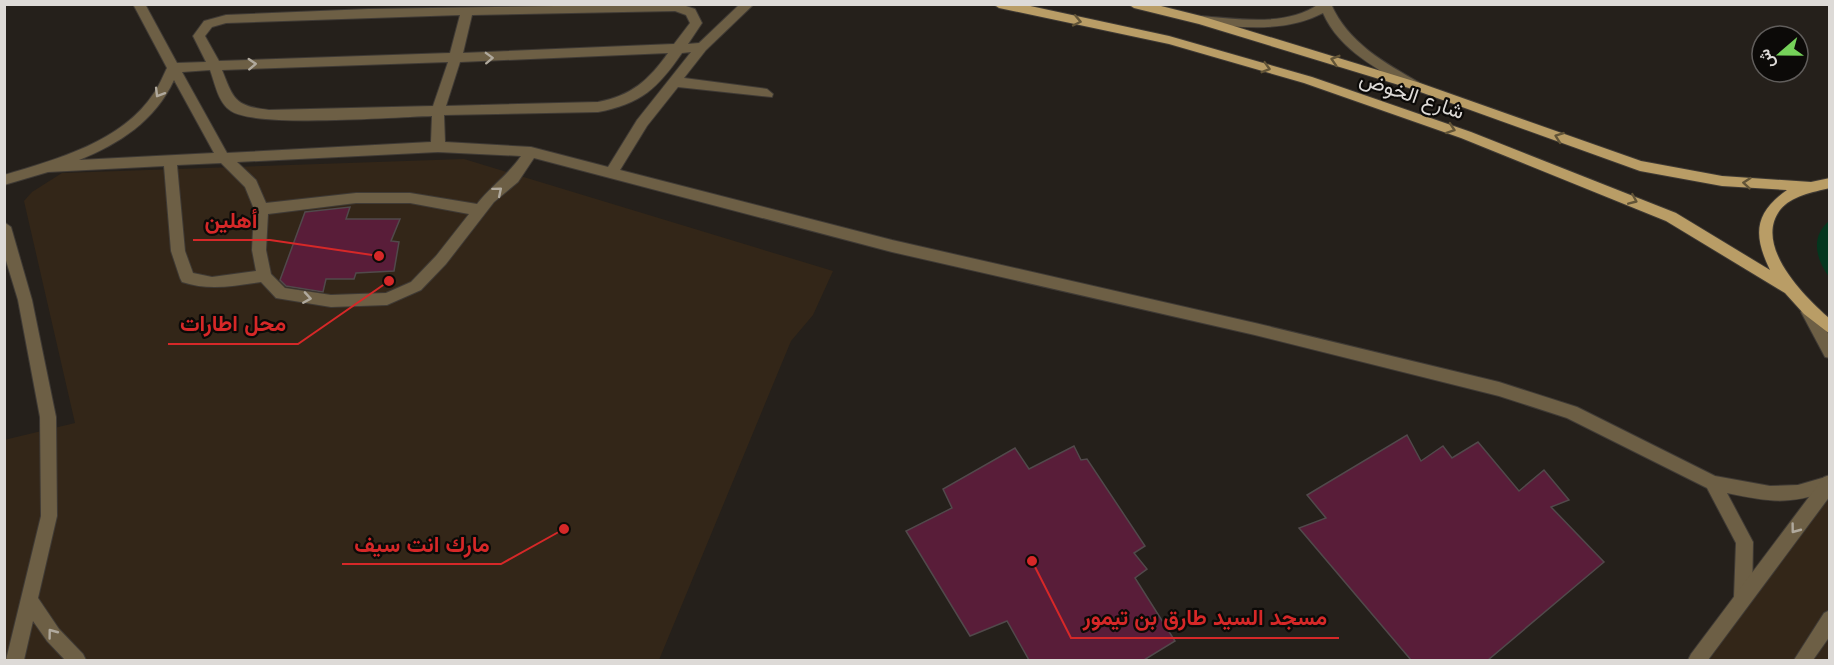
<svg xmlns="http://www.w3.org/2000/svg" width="1834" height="665" font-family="Arial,Vazirmatn,sans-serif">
  <rect width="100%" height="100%" fill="#25201b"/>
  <path fill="#332618" d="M464,159L833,271L813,315L791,341L659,660H5L4,440L75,423L24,201L32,192L62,173Z
    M1829,482V660H1697L1743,597Z"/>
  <path fill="#04361e" d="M1829,221V277C1816,259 1810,237 1829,221Z"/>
  <path fill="#591d39" stroke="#51494b" stroke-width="1.5" d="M350,207L346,219H400L391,241L399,242L394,271L356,273L354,279H326L323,292L286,286L280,280L305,212Z
    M1407,435L1421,461L1443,446L1452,458L1478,442L1519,491L1544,470L1569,500L1551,507L1604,562L1488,660H1411L1299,528L1326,518L1307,495Z
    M1074,446L1081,460L1087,459L1145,546L1134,553L1147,569L1135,578L1175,641L1144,660H1029L1007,621L970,636L906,531L952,508L943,489L1015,448L1029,469Z"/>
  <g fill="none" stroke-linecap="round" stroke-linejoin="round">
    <defs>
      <path id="lane" d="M133,4H145L177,63L206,62L193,36L204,21L226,15L368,9L680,4L695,9L702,23L688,44L699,43L740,4H754L706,50L684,78L767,89L773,94L772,97L678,87L647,126L620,170L892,240L1255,323L1499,382L1577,407L1715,476L1770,486L1798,485L1829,476L1830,491C1786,505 1771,502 1727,493L1753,542L1752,597L1749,603L1743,606L1737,603L1734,597L1736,543L1707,488L1567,418L1499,396L1255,335L892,252L534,158L518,182L494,202L446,264L421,290L387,305L331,307L276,298L261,282C233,286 209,291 182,282L180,278L171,251L164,166L48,172L4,185V175C57,159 122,142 154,93C159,86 163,76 167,68ZM675,11L686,15L690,23L674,44L463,53L472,15ZM460,15L450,53L219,61L205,36L212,27L226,23ZM691,52L637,120L608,167L531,147L445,142L444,115L598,112C641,104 658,88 682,53ZM668,53C649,80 631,96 598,102L446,106L460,62ZM448,62L433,106L269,110C235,106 234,100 222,70ZM210,70C215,83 218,103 231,111C256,128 394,117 432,116L431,142L227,153L182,72ZM174,80L214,153L79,160C119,144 155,121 174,80ZM438,152L521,156C508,175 490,187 477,204L410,193H356L266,203L256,180L237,162ZM221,163L245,187L254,209L252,250L256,271L212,277L193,273L185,251L177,165ZM356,203H410L469,214L436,256L411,282L386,293L331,295L285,288L271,274L266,250L268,214Z
        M1319,4H1331C1348,43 1385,63 1420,83V89H1412C1379,70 1339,50 1323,13C1285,33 1242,27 1201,24L1195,20L1201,16C1240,19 1285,27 1319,4Z
        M4,222L11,227L32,300L56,417L57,516L38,598L59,629L83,654L86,660H65L47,641L33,621L24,660H6L41,516L40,417L18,300L4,254Z"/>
      <path id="street" d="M1808,306L1813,308L1830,337V358L1825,357L1801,312L1803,308Z
        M1830,475V496L1708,660H1688L1691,654L1824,477Z
        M1830,610V636L1813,660H1794L1824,613Z"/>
      <path id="primary" d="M993,4H1021L1169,36L1312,77L1471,132L1676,213L1770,270C1753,235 1754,213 1787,190L1722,186L1640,171L1412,89L1199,24L1134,8L1128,4H1153L1201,16L1420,83L1641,161L1722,176L1811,182L1830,178V188C1813,192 1791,196 1780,210C1753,246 1805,297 1830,319V334L1804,314L1785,293L1666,221L1461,138L1304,83L1169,44L999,8Z"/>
    </defs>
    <use href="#lane" stroke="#3f3a35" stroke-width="2"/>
    <use href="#street" stroke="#3f3a35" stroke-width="2"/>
    <use href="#primary" stroke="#3f3a35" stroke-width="2"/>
    <use href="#lane" fill="#6d5f45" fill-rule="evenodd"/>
    <use href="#street" fill="#6d5f45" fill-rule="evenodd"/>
    <use href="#primary" fill="#b99d66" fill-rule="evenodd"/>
  </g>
  <defs><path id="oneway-chevron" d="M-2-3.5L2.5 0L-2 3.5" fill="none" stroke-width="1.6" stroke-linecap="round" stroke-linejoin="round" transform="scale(1.5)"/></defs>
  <g stroke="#625437">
    <use href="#oneway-chevron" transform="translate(1077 21) rotate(12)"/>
    <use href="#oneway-chevron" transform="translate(1335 60) rotate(-163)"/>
    <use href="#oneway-chevron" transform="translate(1266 68) rotate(16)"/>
    <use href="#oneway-chevron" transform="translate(1451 129) rotate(19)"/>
    <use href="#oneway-chevron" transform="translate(1559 137) rotate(-160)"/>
    <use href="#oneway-chevron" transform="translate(1747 183) rotate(-175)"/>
    <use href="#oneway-chevron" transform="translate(1633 200) rotate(23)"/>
  </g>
  <g stroke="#b0a99d">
    <use href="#oneway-chevron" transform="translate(489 58) rotate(-2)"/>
    <use href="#oneway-chevron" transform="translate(252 64) rotate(-3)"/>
    <use href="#oneway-chevron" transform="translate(159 93) rotate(121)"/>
    <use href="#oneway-chevron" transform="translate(498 191) rotate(-40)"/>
    <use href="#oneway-chevron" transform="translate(307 298) rotate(9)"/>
    <use href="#oneway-chevron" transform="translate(1795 529) rotate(127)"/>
    <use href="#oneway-chevron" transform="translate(52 633) rotate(-127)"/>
  </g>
  <g text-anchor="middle" stroke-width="4.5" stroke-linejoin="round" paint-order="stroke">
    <g font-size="21" fill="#dddad7" stroke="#0c0a08">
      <text transform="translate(1412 95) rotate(19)" y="7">شارع الخوض</text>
    </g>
  </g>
  <path fill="none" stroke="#d62828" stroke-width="2" d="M379 256L270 240H193M389 281L298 344H168M564 529L501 564H342M1032 561L1071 638H1339"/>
  <g fill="#d62828" stroke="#0c0a08" stroke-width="2">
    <circle cx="379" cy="256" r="6"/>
    <circle cx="389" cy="281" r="6"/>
    <circle cx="564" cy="529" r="6"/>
    <circle cx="1032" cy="561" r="6"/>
  </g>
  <g font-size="22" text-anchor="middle" font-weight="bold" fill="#d62828" stroke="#0c0a08" stroke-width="4.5" stroke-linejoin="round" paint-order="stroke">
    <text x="231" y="228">أهلين</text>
    <text x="233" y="331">محل اطارات</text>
    <text x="422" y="552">مارك انت سيف</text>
    <text x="1205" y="625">مسجد السيد طارق بن تيمور</text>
  </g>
  <rect width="1834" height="665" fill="none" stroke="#dddad7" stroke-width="12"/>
  <g transform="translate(1780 54) rotate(250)"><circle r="28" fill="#0c0a08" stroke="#605d5b" stroke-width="1.5"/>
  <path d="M0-4.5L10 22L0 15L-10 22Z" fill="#76d25a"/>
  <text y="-9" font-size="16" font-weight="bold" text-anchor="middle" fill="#dddad7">ش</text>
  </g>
</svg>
